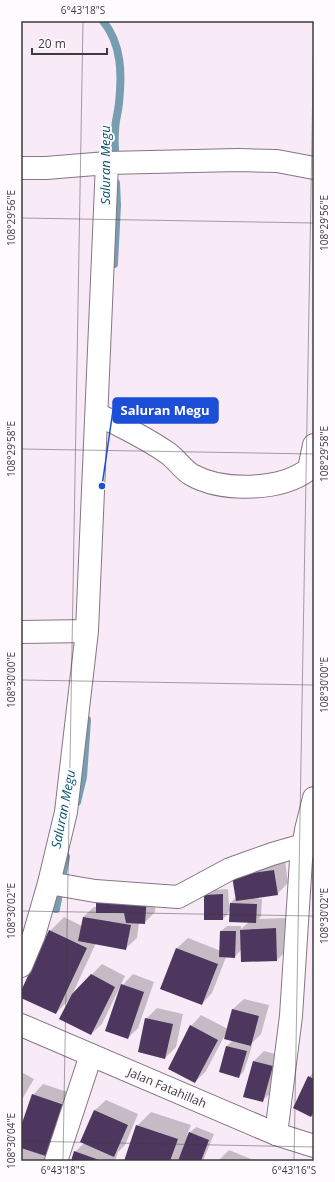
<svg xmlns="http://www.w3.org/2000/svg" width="335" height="1182" font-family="'Open Sans',sans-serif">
  <rect width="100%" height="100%" fill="#f8eaf6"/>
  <path fill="#0003" d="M285,860L288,883L277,894L254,898L262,899L261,916L259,919L286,918L287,950L277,960L241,950L235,957H226L212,993L202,1004L177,948L188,938L221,951V931L227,926H241V929L249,922L230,911L223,919H205V896L210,890L228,889L229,905L236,897L233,876Z
    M141,883L157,885L155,912L144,923L139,922L137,938L126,948L96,943L72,995L102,964L125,976L102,1024L91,1034L70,999L56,1013L21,997V993L50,931L64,917L82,926L83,917L94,907H97L136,889Z
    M133,974L154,982L138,1028L128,1038L121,987Z
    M244,999L269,1005L261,1034L250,1045L252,1046L244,1071L239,1077L220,1071L227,1046L233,1040L227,1031L206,1071L195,1082L191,1026L201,1015L228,1029L233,1009Z
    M157,1008L183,1014L176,1047L165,1058L146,1019Z
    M264,1051L283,1056L273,1091L262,1101L253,1062Z
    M21,1072L34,1079L21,1101Z
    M314,1072V1113L311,1116L309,1077Z
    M43,1084L83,1097L56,1161H21V1130L33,1095Z
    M106,1100L138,1114L125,1145L118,1152L115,1161H72L75,1152L84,1143L82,1142L95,1110Z
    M151,1112L191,1125L187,1135L196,1127L214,1134L203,1161H125L137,1126Z
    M229,1150L251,1159L250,1161H218Z"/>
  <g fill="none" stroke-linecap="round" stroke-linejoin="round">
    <path stroke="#779eb0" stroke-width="8" d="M103,21C122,44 122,75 119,103C118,113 115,122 115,131C114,141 115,152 116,162
      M114,264L117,205L116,183
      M77,802L83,777L87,720
      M56,909L66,857"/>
  </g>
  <path fill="#4d375e" d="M274,870L278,895L236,901L232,876Z
    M223,894V920H204V895Z
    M147,895L145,924L126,923L124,913H96V898Z
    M230,903L257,904L256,923L229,922Z
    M83,917L131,925L126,950L78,941Z
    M276,928L277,961L241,962L240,930Z
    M49,930L87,948L56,1014L21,998V991Z
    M220,931H236L235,958L219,957Z
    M176,948L218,964L202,1005L160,989Z
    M91,974L115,987L91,1035L59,1019L72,994Z
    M121,984L144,992L128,1039L105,1031Z
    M232,1009L259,1016L251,1046L224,1039Z
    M145,1018L173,1024L165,1059L138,1052Z
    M190,1025L218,1040L195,1083L168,1069Z
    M226,1046L247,1051L239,1078L219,1072Z
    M253,1061L273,1066L263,1102L243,1097Z
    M308,1076L314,1079V1111L311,1117L293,1108Z
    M32,1094L73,1108L55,1159L21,1148V1126Z
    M94,1110L128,1125L114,1157L80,1142Z
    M136,1125L178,1139L170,1161H124Z
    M189,1132L209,1140L201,1161H178Z
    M74,1151L102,1161H71Z"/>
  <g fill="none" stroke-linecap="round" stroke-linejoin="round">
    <defs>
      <path id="minor" d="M21,168H46L107,163L238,160L277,161L314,168
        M97,414C121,426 147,438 169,454C177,460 183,470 192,475C223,492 281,491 309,469L314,445
        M21,632L87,631
        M49,883L95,891L178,897L230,869L272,854L303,845
        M21,966L34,935L49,883L66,812L87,631L107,163
        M276,1134L291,1016L301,860L306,830L314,798
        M56,1161L91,1055"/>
      <path id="tertiary" d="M21,1025L276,1134L314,1146"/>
    </defs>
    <use href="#minor" stroke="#847783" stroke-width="24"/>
    <use href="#tertiary" stroke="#847783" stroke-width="24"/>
    <use href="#minor" stroke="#fff" stroke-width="22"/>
    <use href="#tertiary" stroke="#fff" stroke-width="22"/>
  </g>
  <path fill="none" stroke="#3f3a3e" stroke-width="1" stroke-opacity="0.45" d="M21,218L314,223M21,449L314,454M21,680L314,685M21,911L314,916M21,1141L314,1147M63,1161L83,21M294,1161L314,21"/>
  <g text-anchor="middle" stroke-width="4" stroke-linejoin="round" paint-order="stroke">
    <g font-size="12" fill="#3f3a3e" stroke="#fefbfe">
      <text transform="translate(167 1088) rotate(23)" y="4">Jalan Fatahillah</text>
    </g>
    <g font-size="13" font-style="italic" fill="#03556e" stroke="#fefbfe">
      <text transform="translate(105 165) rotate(-90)" y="5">Saluran Megu</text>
      <text transform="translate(63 809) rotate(-79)" y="5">Saluran Megu</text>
    </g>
  </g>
  <path fill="none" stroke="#1d4ed8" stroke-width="1.5" d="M102 486L113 410"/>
  <circle fill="#1d4ed8" stroke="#fefbfe" stroke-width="1.5" cx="102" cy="486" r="4"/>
  <rect fill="#1d4ed8" stroke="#1d4ed8" stroke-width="1.5" x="113" y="398" width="105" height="25" rx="4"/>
  <g font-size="13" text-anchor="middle" font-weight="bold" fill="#fff">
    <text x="165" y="415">Saluran Megu</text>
  </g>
  <rect width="335" height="1182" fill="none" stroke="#fefbfe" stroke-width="44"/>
  <path d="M32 48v6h75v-6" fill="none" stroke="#3f3a3e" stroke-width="2"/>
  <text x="38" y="48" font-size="12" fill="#3f3a3e" stroke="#fefbfe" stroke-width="3" paint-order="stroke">20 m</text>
  <rect x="22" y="22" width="291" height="1138" fill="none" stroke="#3f3a3e" stroke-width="1.5"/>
  <g font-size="10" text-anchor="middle" fill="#3f3a3e">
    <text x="83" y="14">6°43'18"S</text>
    <text transform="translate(11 218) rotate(-90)" y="4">108°29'56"E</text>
    <text transform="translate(324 223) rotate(-90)" y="4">108°29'56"E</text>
    <text transform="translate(11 449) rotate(-90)" y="4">108°29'58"E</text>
    <text transform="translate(324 454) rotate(-90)" y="4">108°29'58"E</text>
    <text transform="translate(11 680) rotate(-90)" y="4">108°30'00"E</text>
    <text transform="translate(324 685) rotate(-90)" y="4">108°30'00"E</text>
    <text transform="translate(11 911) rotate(-90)" y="4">108°30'02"E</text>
    <text transform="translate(324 916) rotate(-90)" y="4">108°30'02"E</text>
    <text transform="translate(11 1141) rotate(-90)" y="4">108°30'04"E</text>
    <text x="63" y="1174">6°43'18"S</text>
    <text x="294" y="1174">6°43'16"S</text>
  </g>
</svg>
